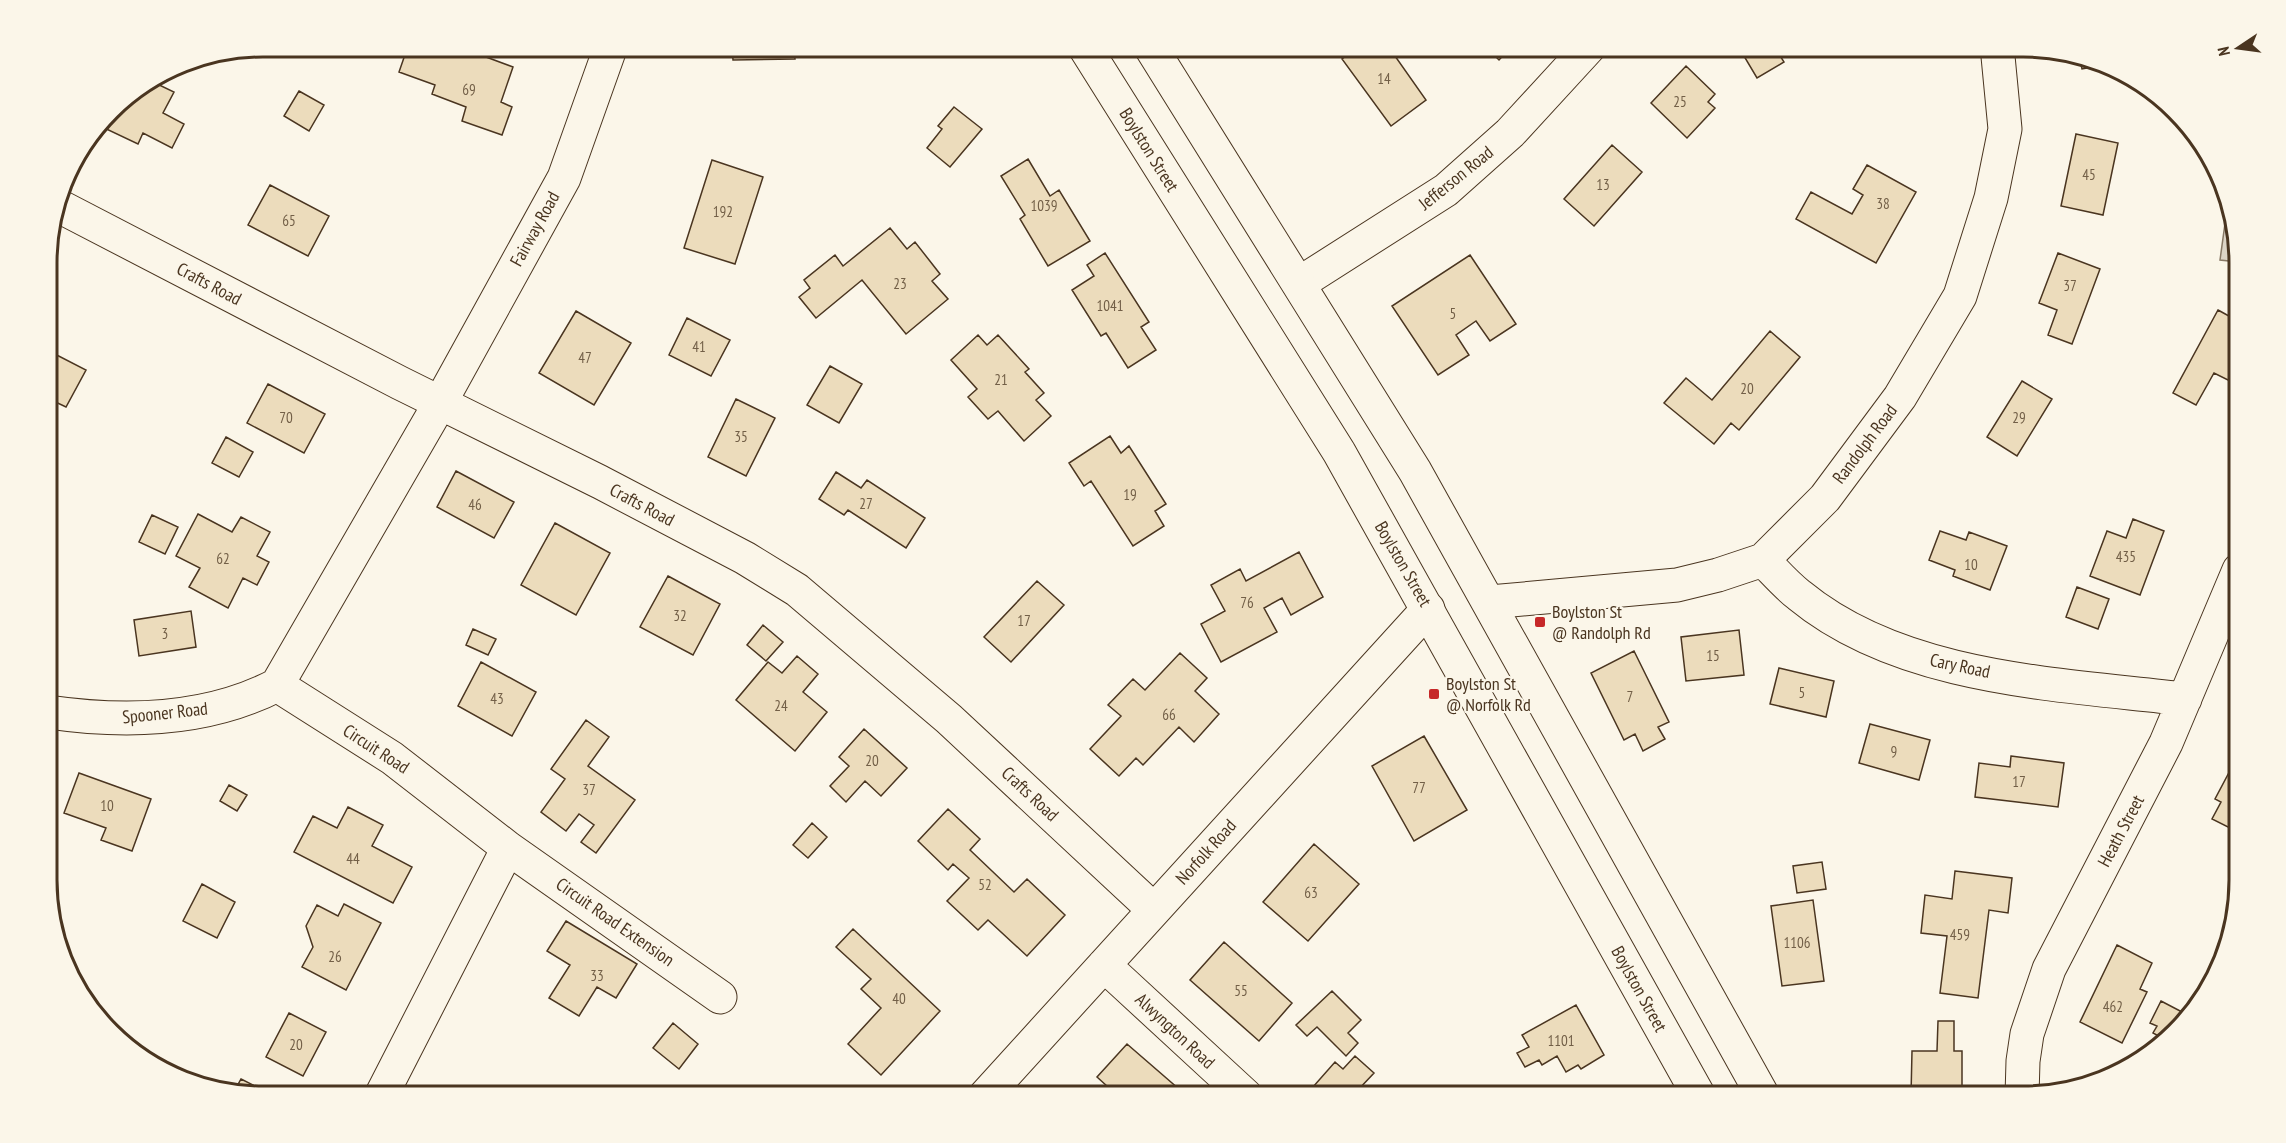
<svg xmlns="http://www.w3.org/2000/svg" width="2286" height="1143" font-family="'PT Sans Narrow',sans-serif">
  <rect width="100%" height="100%" fill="#fbf6e9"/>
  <path fill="#dcd4c6" stroke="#887966" stroke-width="1.5" d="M2227,209L2238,235V262L2220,260Z"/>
  <path fill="#ecdcbc" stroke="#4a3520" stroke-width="1.5" d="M408,46H471L480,50L478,54L513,67L501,102L512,107L502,135L462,121L466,107L432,94L435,85L399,72Z
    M732,46H794L795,59L733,60Z
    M1359,46H1388L1426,100L1391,126L1342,59Z
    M1485,46H1512L1499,60Z
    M1738,46H1774L1784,62L1757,78Z
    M2080,60L2105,65L2082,69Z
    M1686,66L1715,94L1708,102L1715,108L1687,138L1651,103Z
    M151,81L174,92L163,113L184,124L172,148L143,133L138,144L100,126L120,100Z
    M299,91L324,105L309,131L284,116Z
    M954,107L982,129L950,167L927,148L942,129L938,126Z
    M2076,134L2118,143L2103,215L2061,206Z
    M1612,145L1642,172L1594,226L1564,199Z
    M1028,159L1050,196L1059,190L1090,241L1048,266L1020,219L1025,215L1001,176Z
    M712,160L763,177L735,264L684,248Z
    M1867,165L1916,192L1876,263L1796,219L1811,192L1852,214L1863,195L1853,189Z
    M270,185L329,216L308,256L248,225Z
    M890,228L907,249L915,242L940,274L932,281L948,299L906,334L862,280L816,318L799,297L810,288L804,280L835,255L843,266Z
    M1105,253L1149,322L1141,327L1156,350L1128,368L1106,333L1101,336L1072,290L1094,276L1087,265Z
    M2058,253L2100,269L2072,344L2048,335L2057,310L2039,303Z
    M1470,255L1516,324L1490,341L1476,321L1456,335L1469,355L1438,375L1392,306Z
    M2218,310L2238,321V361L2228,380L2214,373L2196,405L2173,393Z
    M576,311L631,343L594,405L539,373Z
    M687,318L730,340L711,376L669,355Z
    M1770,331L1800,357L1739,430L1731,423L1714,444L1664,403L1686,378L1712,400Z
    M978,335L987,345L998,335L1029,369L1025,372L1044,393L1036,400L1051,416L1024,441L998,411L988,419L968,397L977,389L951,360Z
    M47,350L86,370L66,407L47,398Z
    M830,366L862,384L839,423L807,405Z
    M2022,381L2052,399L2017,456L1987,437Z
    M268,384L325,414L304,453L247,423Z
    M736,399L775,418L746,476L708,457Z
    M1110,436L1121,453L1129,446L1166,504L1155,511L1164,526L1133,546L1091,481L1084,486L1069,463Z
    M226,437L253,452L239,477L212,463Z
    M456,471L514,502L494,538L437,507Z
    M836,472L861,488L867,480L925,518L906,548L848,510L844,515L819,499Z
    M198,514L232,532L241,517L270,532L257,556L269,562L257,585L243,578L228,608L189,587L200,568L176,556Z
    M152,515L178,527L165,554L139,542Z
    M2133,519L2164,531L2140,595L2090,576L2107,531L2126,538Z
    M555,523L610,553L576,615L521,585Z
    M1940,531L1966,540L1969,532L2007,546L1990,590L1953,576L1955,570L1929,560Z
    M1299,552L1323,597L1291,615L1282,598L1264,608L1277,632L1221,662L1201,624L1225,611L1211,585L1240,569L1246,581Z
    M668,576L720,604L693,655L640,627Z
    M1037,581L1064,605L1011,662L984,637Z
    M2077,587L2109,599L2098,629L2066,617Z
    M191,611L196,647L139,656L134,620Z
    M763,625L783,642L766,661L747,645Z
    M473,629L496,639L488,655L466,645Z
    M1739,630L1744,675L1686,681L1681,637Z
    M1634,651L1669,722L1658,727L1665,739L1643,751L1635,734L1624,740L1591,673Z
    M1180,653L1207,678L1195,691L1219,714L1194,742L1179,727L1143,765L1136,758L1119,776L1090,749L1121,716L1108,705L1133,679L1145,690Z
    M797,656L818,674L803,692L827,712L795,751L736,700L768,662L782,673Z
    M481,662L536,692L512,736L458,706Z
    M1779,668L1834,681L1826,717L1770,704Z
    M586,720L609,737L588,766L635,800L596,853L581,842L594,825L579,814L566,831L541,812L565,779L551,769Z
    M1870,724L1930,740L1919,780L1859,763Z
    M864,729L907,768L881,796L865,781L846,802L830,786L849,766L839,757Z
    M1424,736L1467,810L1414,841L1372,766Z
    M2011,756L2064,763L2058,807L1975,797L1979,763L2010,767Z
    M2233,765L2239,768V826L2236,831L2212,819L2221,802L2215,799Z
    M79,773L151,799L132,851L101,840L106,828L64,813Z
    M229,785L247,795L237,811L220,801Z
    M348,807L383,825L372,846L412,867L393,903L294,852L313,816L337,828Z
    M948,809L980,839L970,850L1014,892L1027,879L1065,915L1027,956L988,920L978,930L947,901L969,878L953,864L948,870L918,841Z
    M812,823L827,837L808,858L793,845Z
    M1314,844L1359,884L1308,941L1263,902Z
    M1822,862L1826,889L1797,893L1793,866Z
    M1955,871L2012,878L2008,913L1989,910L1978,998L1940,993L1947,936L1921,933L1925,895L1952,899Z
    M202,884L235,902L217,938L183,921Z
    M1813,900L1824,981L1782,986L1771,906Z
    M344,904L381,923L346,990L302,967L313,947L306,926L317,905L338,916Z
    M566,921L637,964L616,998L597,987L579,1016L549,998L570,965L547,951Z
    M853,929L940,1011L881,1075L848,1044L881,1008L861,989L871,979L836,947Z
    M1224,942L1292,1003L1259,1041L1190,980Z
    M2117,945L2152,963L2140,989L2147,992L2122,1043L2080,1022Z
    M1332,991L1361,1020L1348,1033L1358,1043L1346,1056L1317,1027L1307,1036L1296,1025Z
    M2161,1001L2184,1013L2162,1038L2153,1033L2157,1026L2150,1023Z
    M1576,1005L1604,1055L1581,1069L1578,1065L1566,1072L1557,1056L1542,1065L1539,1060L1525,1067L1517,1053L1529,1047L1522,1035Z
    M289,1013L326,1032L303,1076L266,1057Z
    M1938,1021H1954V1051H1962V1096H1911L1912,1051H1937Z
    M673,1023L698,1044L679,1069L653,1048Z
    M1127,1044L1187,1096H1118L1097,1077Z
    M1355,1056L1374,1073L1358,1090L1365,1096H1305L1335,1062L1343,1069Z
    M241,1079L275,1096L235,1090Z
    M1555,1088L1558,1096H1534Z"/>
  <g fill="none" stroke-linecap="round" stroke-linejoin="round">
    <defs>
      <path id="minor" d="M59,206L400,383L600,482L745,558L797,590L949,719L1154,910
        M1300,283L1446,190L1510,133L1590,46
        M1763,560C1775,572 1786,585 1799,595C1902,680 2059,684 2185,699
        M1490,602L1677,585L1718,575L1763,560L1825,498L1900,397L1960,296L1991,198L2005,129L1997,46
        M277,685L440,403L564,178L611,46
        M277,685L392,758L508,848L720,997
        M48,712C124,723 208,721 277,685
        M1104,965L1246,1096
        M381,1096L508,848
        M985,1096L1428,609
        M2022,1096L2023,1061L2027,1034L2049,969L2166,743L2239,570"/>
      <path id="highway" d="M1084,46L1339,452L1699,1096
        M1150,46L1415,471L1763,1096"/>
    </defs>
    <use href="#minor" stroke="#4a3520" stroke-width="35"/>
    <use href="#highway" stroke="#4a3520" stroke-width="35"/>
    <use href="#minor" stroke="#fbf6e9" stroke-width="33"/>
    <use href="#highway" stroke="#fbf6e9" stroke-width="33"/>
  </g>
  <g fill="#c62828" stroke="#fbf6e9" stroke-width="2">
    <rect x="1534" y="616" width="12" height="12" rx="3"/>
    <rect x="1428" y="688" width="12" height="12" rx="3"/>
  </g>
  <g text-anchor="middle" stroke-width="4.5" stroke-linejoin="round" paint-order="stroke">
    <g font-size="15" fill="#725f47">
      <text x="1384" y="84">14</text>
      <text x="469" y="95">69</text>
      <text x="1680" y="107">25</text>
      <text x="2089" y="180">45</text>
      <text x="1603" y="190">13</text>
      <text x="1883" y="209">38</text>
      <text x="1044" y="211">1039</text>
      <text x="723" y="217">192</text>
      <text x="289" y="226">65</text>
      <text x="900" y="289">23</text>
      <text x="2070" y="291">37</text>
      <text x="1110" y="311">1041</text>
      <text x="1453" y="319">5</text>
      <text x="699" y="352">41</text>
      <text x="585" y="363">47</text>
      <text x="1001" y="385">21</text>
      <text x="1747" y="394">20</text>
      <text x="286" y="423">70</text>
      <text x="2019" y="423">29</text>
      <text x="741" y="442">35</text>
      <text x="1130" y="500">19</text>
      <text x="866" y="509">27</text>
      <text x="475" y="510">46</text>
      <text x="2126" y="562">435</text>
      <text x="223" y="564">62</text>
      <text x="1971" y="570">10</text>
      <text x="1247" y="608">76</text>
      <text x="680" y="621">32</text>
      <text x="1024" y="626">17</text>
      <text x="165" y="639">3</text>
      <text x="1713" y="661">15</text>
      <text x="1802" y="698">5</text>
      <text x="1630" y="702">7</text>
      <text x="497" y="704">43</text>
      <text x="781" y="711">24</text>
      <text x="1169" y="720">66</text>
      <text x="1894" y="757">9</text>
      <text x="872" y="766">20</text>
      <text x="2019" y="787">17</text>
      <text x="1419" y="793">77</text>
      <text x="589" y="795">37</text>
      <text x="107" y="811">10</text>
      <text x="353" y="864">44</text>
      <text x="985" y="890">52</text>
      <text x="1311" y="898">63</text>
      <text x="1960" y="940">459</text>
      <text x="1797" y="948">1106</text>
      <text x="335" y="962">26</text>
      <text x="597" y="981">33</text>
      <text x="1241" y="996">55</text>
      <text x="899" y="1004">40</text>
      <text x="2113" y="1012">462</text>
      <text x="1561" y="1046">1101</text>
      <text x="296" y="1050">20</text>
    </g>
    <g font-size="18" fill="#4a3520" stroke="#fbf6e9">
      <text transform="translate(1149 150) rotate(58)" y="6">Boylston Street</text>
      <text transform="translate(1456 178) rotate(-39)" y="6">Jefferson Road</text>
      <text transform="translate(535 229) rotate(-61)" y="6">Fairway Road</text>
      <text transform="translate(209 284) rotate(28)" y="6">Crafts Road</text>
      <text transform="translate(1865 444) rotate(-53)" y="6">Randolph Road</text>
      <text transform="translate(642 505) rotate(28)" y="6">Crafts Road</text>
      <text transform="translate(1403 564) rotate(60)" y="6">Boylston Street</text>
      <text transform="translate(1960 666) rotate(12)" y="6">Cary Road</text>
      <text transform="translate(165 713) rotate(-6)" y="6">Spooner Road</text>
      <text transform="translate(376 749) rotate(33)" y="6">Circuit Road</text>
      <text transform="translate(1030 794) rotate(43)" y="6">Crafts Road</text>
      <text transform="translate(2121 831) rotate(-62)" y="6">Heath Street</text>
      <text transform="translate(1206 852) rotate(-48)" y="6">Norfolk Road</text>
      <text transform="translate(615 922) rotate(35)" y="6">Circuit Road Extension</text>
      <text transform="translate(1639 989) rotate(61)" y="6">Boylston Street</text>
      <text transform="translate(1175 1031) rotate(43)" y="6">Alwyngton Road</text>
    </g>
    <g font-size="18" fill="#4a3520" stroke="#fbf6e9" text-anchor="start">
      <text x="1552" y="618">Boylston St<tspan x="1552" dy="21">@ Randolph Rd</tspan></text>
      <text x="1446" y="690">Boylston St<tspan x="1446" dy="21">@ Norfolk Rd</tspan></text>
    </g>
  </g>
  <path d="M0 0H2286V1143H0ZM263 57H2023A206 206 0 0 1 2229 263V880A206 206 0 0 1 2023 1086H263A206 206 0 0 1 57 880V263A206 206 0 0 1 263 57Z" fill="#fbf6e9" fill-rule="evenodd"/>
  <path fill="none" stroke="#4a3520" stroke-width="3" d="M263 57H2023A206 206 0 0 1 2229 263V880A206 206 0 0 1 2023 1086H263A206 206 0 0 1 57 880V263A206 206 0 0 1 263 57Z"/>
  <g transform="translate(2238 48) rotate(257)" stroke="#fbf6e9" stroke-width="4.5" paint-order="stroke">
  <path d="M0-4.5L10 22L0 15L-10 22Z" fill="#4a3520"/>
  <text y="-9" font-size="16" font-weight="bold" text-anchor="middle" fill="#4a3520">N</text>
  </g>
</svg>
